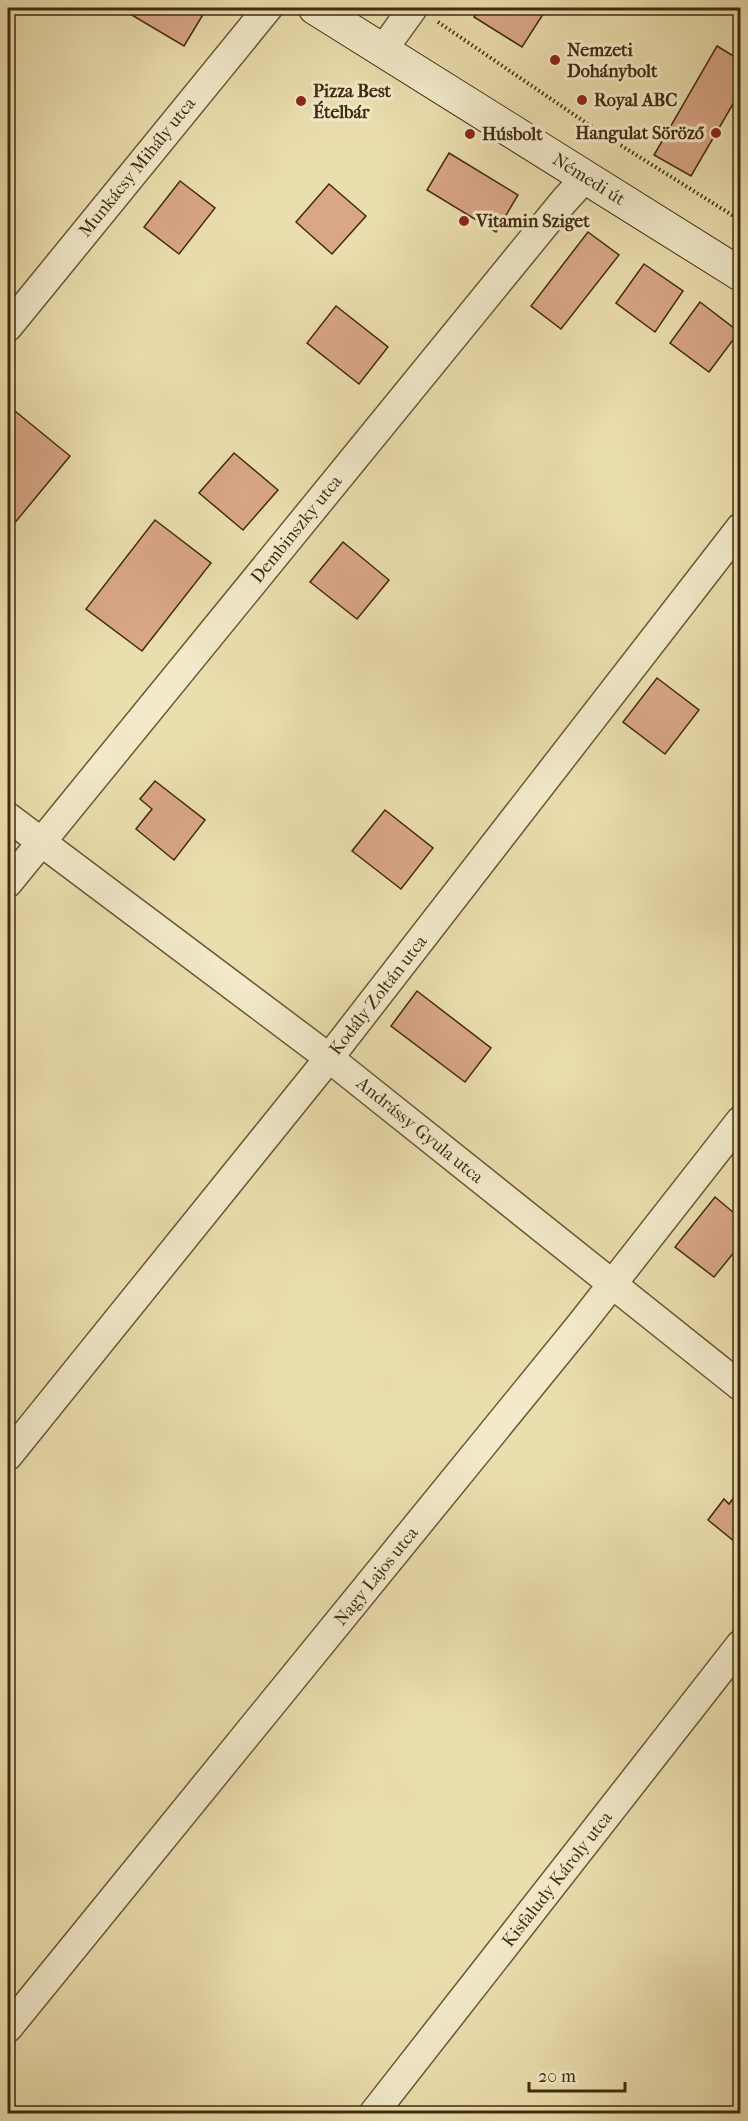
<svg xmlns="http://www.w3.org/2000/svg" width="748" height="2121" font-family="'IM FELL French Canon',serif">
  <rect width="100%" height="100%" fill="#ebdeae"/>
  <filter id="stains"><feTurbulence type="fractalNoise" baseFrequency=".00333" numOctaves="4"/><feColorMatrix values="0 0 0 0 .2 0 0 0 0 .09 0 0 0 0 .02 0 0 0 .5 -.17"/></filter>
  <radialGradient id="worn" r=".72"><stop offset=".6" stop-color="#630" stop-opacity="0"/><stop offset="1" stop-color="#630" stop-opacity=".3"/></radialGradient>
  <path fill="#d9a687" stroke="#402b0e" stroke-width="1.5" d="M134,8H207L184,46L130,14Z
    M480,8H547L522,47L474,17Z
    M717,46L740,60V92L691,176L654,155Z
    M449,153L518,195L496,232L427,190Z
    M180,181L215,208L179,254L144,227Z
    M329,184L366,216L332,254L296,222Z
    M588,232L619,255L561,329L531,306Z
    M644,264L683,291L655,332L616,303Z
    M700,302L739,332L709,372L670,343Z
    M336,306L388,347L359,384L307,343Z
    M15,411L70,456L8,531V421Z
    M234,453L278,490L243,530L199,493Z
    M155,520L211,563L142,651L86,609Z
    M343,542L389,580L357,619L310,582Z
    M657,678L699,710L665,754L623,722Z
    M155,781L205,820L174,860L136,829L152,809L140,799Z
    M385,810L433,848L401,889L352,851Z
    M417,991L491,1048L465,1082L391,1026Z
    M715,1197L740,1218V1245L714,1277L675,1247Z
    M740,1489V1546L708,1520L724,1499L729,1504Z"/>
  <g fill="none" stroke-linecap="round" stroke-linejoin="round">
    <defs>
      <path id="street" d="M382,51L413,8
        M8,327L268,8
        M8,817L329,1058L740,1386
        M8,883L564,201L586,177
        M8,1456L329,1058L740,528
        M8,2028L581,1324L740,1121
        M373,2114L740,1645"/>
      <path id="secondary" d="M315,8L740,274"/>
    </defs>
    <use href="#street" stroke="#6b5836" stroke-width="31"/>
    <use href="#secondary" stroke="#402b0e" stroke-width="35"/>
    <path stroke="#402b0e" stroke-width="4" stroke-dasharray="1.5 3" stroke-linecap="butt" d="M438,22L598,131L740,220"/>
    <use href="#street" stroke="#f2eaca" stroke-width="28"/>
    <use href="#secondary" stroke="#f2eaca" stroke-width="33"/>
  </g>
  <g fill="#8f2418" stroke="#f2eaca" stroke-width="2">
    <circle cx="555" cy="60" r="6"/>
    <circle cx="582" cy="100" r="6"/>
    <circle cx="301" cy="101" r="6"/>
    <circle cx="716" cy="133" r="6"/>
    <circle cx="470" cy="134" r="6"/>
    <circle cx="464" cy="221" r="6"/>
  </g>
  <g text-anchor="middle" stroke-width="6" stroke-linejoin="round" paint-order="stroke">
    <g font-size="18" font-weight="bold" fill="#402b0e" stroke="#f2eaca" text-anchor="start">
      <text x="567" y="56">Nemzeti<tspan x="567" dy="21">Dohánybolt</tspan></text>
      <text x="313" y="97">Pizza Best<tspan x="313" dy="21">Ételbár</tspan></text>
      <text x="594" y="106">Royal ABC</text>
      <text x="704" y="139" text-anchor="end">Hangulat Söröző</text>
      <text x="482" y="140">Húsbolt</text>
      <text x="476" y="227">Vitamin Sziget</text>
    </g>
    <g font-size="18" fill="#402b0e" stroke="#f2eaca">
      <text transform="translate(137 167) rotate(-51)" y="6">Munkácsy Mihály utca</text>
      <text transform="translate(589 179) rotate(32)" y="6">Némedi út</text>
      <text transform="translate(296 529) rotate(-51)" y="6">Dembinszky utca</text>
      <text transform="translate(378 995) rotate(-52)" y="6">Kodály Zoltán utca</text>
      <text transform="translate(420 1130) rotate(39)" y="6">Andrássy Gyula utca</text>
      <text transform="translate(376 1576) rotate(-51)" y="6">Nagy Lajos utca</text>
      <text transform="translate(557 1879) rotate(-52)" y="6">Kisfaludy Károly utca</text>
    </g>
  </g>
  <rect width="748" height="2121" fill="none" stroke="#ebdeae" stroke-width="30"/>
  <rect x="9" y="9" width="730" height="2103" fill="none" stroke="#402b0e" stroke-width="3"/>
  <rect x="15" y="15" width="718" height="2091" fill="none" stroke="#402b0e" stroke-width="1.5"/>
  <path d="M529 2082v9h96v-9" fill="none" stroke="#402b0e" stroke-width="3"/>
  <text x="538" y="2082" font-size="18" fill="#402b0e" stroke="#f2eaca" stroke-width="4.5" paint-order="stroke">20 m</text>
  <rect width="100%" height="100%" filter="url(#stains)"/>
  <rect width="100%" height="100%" fill="url(#worn)"/>
</svg>
